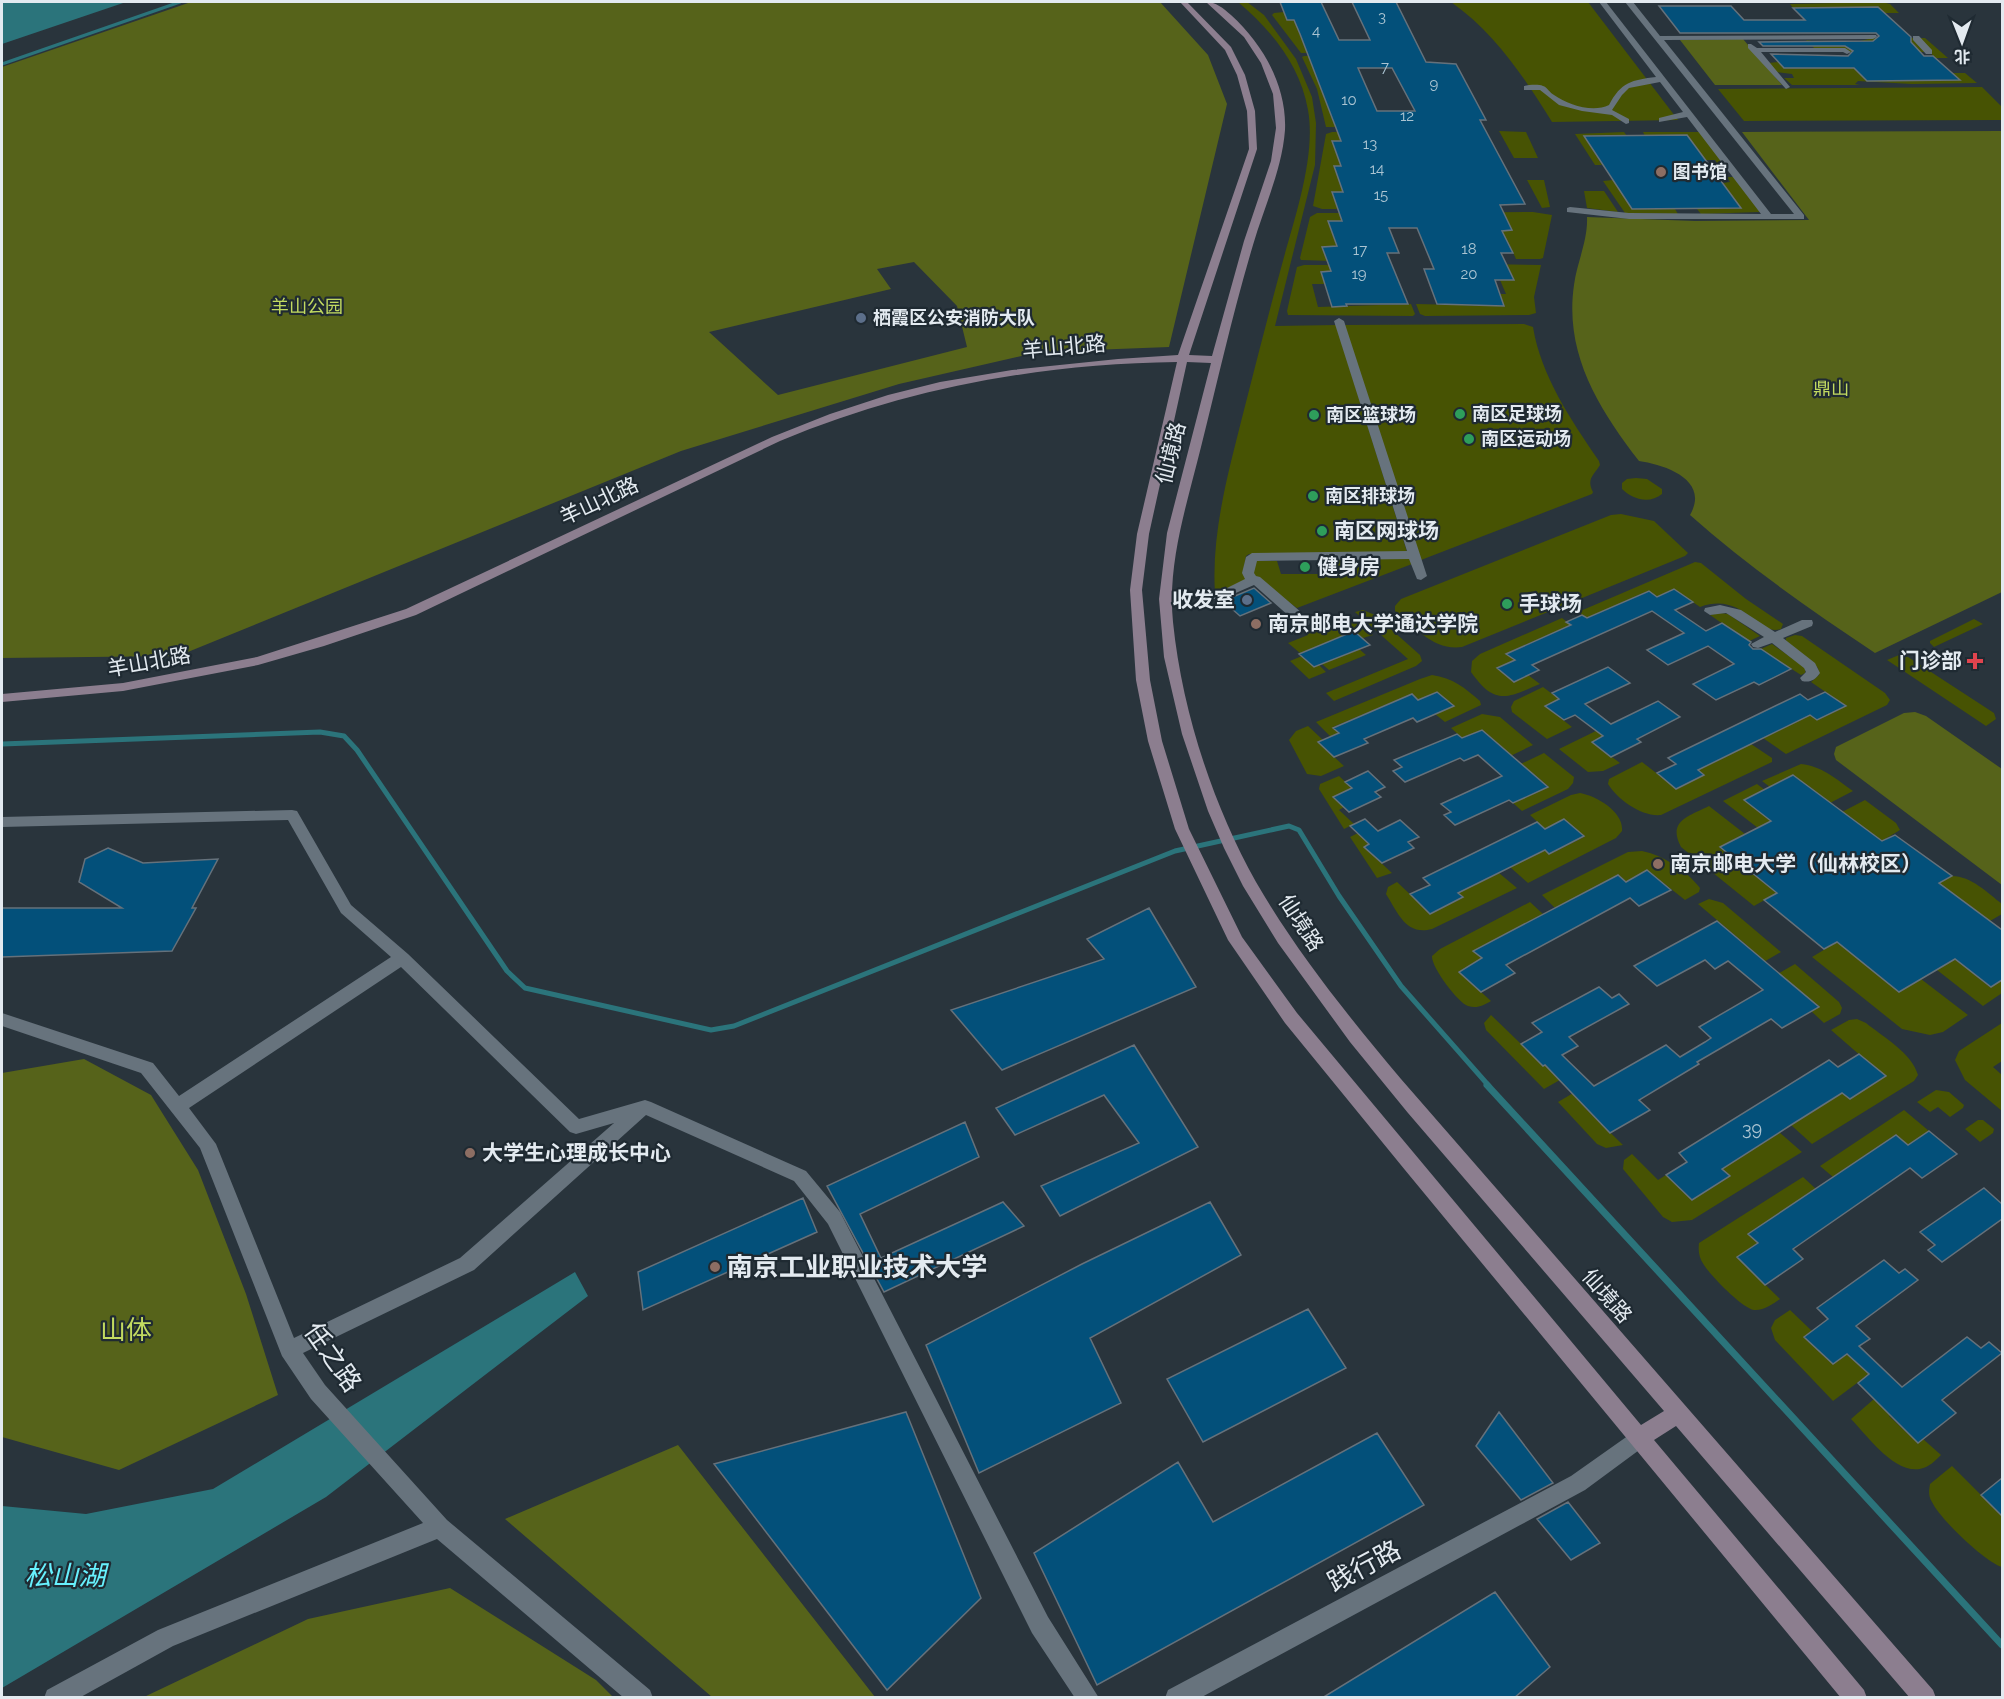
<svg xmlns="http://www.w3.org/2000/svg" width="2004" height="1699" font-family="Raleway,'Noto Sans SC',sans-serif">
  <rect width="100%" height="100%" fill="#29343c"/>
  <path fill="#475303" d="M1238,2H1247L1264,15L1296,59L1312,97L1316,123L1315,165L1275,326L1336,325L1407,552L1249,554L1246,556L1243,573L1248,581L1215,593C1211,532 1229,470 1244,410C1257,359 1270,308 1284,257C1296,214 1316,154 1308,110C1300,65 1272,31 1238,2Z
    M1451,2H1588L1678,120L1552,122C1524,77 1495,33 1451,2Z
    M1882,2L1890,4L1899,13H1885L1878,7L1793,8L1790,4Z
    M1284,12L1287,20H1294L1306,50L1368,52L1301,53L1272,15L1274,13Z
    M1873,38H1925L1948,58H1936L1929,52H1849L1814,48L1806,40L1818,42L1860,41Z
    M1304,56H1370L1319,82L1320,87L1329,88L1325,99L1327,104H1335L1339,114H1330L1333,121H1353L1407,128L1326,127L1317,89L1302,57Z
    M1778,62L1784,68H1855L1867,81L1959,80L1952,73H1965L1977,83L1912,84L1858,81L1855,84L1860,85H1792L1784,78H1794L1792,74L1776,72L1768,63Z
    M1982,87L2002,107V120L1744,121L1718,89Z
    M1499,131L1526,132L1538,158H1514Z
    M1332,132H1367L1341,166L1335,167L1343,192H1332L1335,201L1384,209H1322L1313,206L1326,134Z
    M1624,132L1627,136H1584L1602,165H1595L1575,134Z
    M1643,132H1700L1726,165H1718L1715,160H1705L1645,136Z
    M1727,177H1735L1760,210L1759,212L1701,214L1697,209L1740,208L1722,183L1730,182Z
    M1527,180H1544L1550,207L1542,208Z
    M1613,180L1632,209H1675L1678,214L1625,213L1603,181Z
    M1584,191H1604L1618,212L1587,208Z
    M1533,212L1552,215L1543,258L1540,259H1516L1510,246H1487L1479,231L1512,230L1508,222L1411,213Z
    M1317,213H1398L1345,221H1328L1337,246L1322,247L1325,255H1330L1332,261L1301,260L1300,258L1310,217Z
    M1484,264L1541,265L1534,297L1536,313L1529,315L1425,316L1420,314L1416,304L1503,306L1500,297L1474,294H1506L1500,280L1514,279L1510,271L1488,272Z
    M1304,265H1333L1335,271L1321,272L1325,284H1312L1318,307L1411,304L1415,314L1413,316L1288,315L1287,311L1297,267Z
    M1524,324L1533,327C1541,376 1571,420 1599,461L1600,465C1594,475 1586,479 1593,492L1592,494L1421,560L1343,325Z
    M1636,478L1647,479L1662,489V494C1650,504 1633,500 1622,489V483L1627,479Z
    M1621,514L1654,521L1688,553L1685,556L1462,647C1434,651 1416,628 1395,611V606L1401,599L1611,515Z
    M1348,559L1351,567H1372L1370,559H1409L1412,564L1297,608L1255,578L1251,571L1255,561H1277L1281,574H1334L1330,560Z
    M1695,562L1701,563L1746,599L1783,624L1781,629C1755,637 1745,591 1700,607L1674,589L1657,597L1648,591L1587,618L1578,612Z
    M1363,610L1375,615L1420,655L1422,661L1416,666L1334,701L1326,693L1408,659L1355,612Z
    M1720,613L1728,614L1760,636L1743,644L1739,635L1710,615Z
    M1349,615L1373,635L1363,638L1354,632L1300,653L1288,643L1308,635L1305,632Z
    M1562,618L1571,625L1507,653L1515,660L1497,668L1514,682L1528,675L1540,684C1507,698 1495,706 1471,672L1472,661L1480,654Z
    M1974,619L1983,624L1934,647L1930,643V641Z
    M1795,635L1802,636L1885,693L1890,700L1887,705L1786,754L1763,738L1810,715L1817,720L1846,706L1811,682L1819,675L1818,668L1786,642V638Z
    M1772,644L1806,668L1805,673L1801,675L1770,655L1763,658L1754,652Z
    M1359,649L1366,655L1329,670L1322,664Z
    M1899,655L1908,657L1994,713L1996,719L1986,726L1887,660Z
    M1302,656L1314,667L1319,665L1326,672L1309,679L1290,661Z
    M1432,675C1453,678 1465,688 1480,701L1481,705L1445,722L1435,714L1454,706L1437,692L1418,700L1412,694L1333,727L1339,733L1331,737L1316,722L1420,679Z
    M1543,687L1559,699L1545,706L1572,727L1547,739L1512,712L1511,707L1514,701Z
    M1482,714L1500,717L1533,745L1500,761V745L1482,730L1462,738L1451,728Z
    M1308,726L1323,740L1319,743L1344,766L1321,776L1307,774L1289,740L1296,731Z
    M1602,728L1609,734L1592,742L1620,763L1603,771L1588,772L1559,749Z
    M1751,744L1772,758V762L1661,815C1642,817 1618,800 1608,784L1609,779L1642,762L1677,789L1704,775L1698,770Z
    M1544,753L1574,777L1573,783L1568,789L1522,811L1513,803L1548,786L1529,770L1518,775L1510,769Z
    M1801,764C1822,766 1836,779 1853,791L1830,803L1770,787L1762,781Z
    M1339,776L1352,788L1344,807L1339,810L1354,824L1344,829L1319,789L1320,784Z
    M1757,784L1765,790L1771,821L1758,828L1723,801Z
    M1580,793C1597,796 1624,812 1622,831L1616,838L1528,883L1510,867L1545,850L1550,854L1584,837L1564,819L1545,829L1530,815L1571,795Z
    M1865,800L1896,823L1900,830L1882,841L1842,812Z
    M1709,806L1745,834L1720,848L1777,893L1754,906L1681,847C1667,821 1689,816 1709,806Z
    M1362,831L1374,842L1364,847L1392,873L1377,878L1350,837Z
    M1642,851C1663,855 1687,871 1700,888L1699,892L1685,900L1647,870L1625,882L1618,875L1555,908L1542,895L1628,852Z
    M1499,873L1517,888L1432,929C1406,936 1398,913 1386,894L1388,887L1397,882L1430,913L1463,897L1458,893Z
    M1952,876C1971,876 1988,893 2002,904V914L1990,921L1939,883Z
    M1709,899L1723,903L1781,952L1755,967L1750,948L1698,904Z
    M1530,902L1543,914L1474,951L1482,958L1459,972L1491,1001C1484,1005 1477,1009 1468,1006C1458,1003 1431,967 1432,956L1440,949Z
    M1837,942L1921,979L1968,1015L1943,1032L1930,1035L1902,1029L1812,957Z
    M1955,959L1990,987L2002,980V993L1983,1006L1937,970Z
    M1795,964L1839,1002L1842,1008L1840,1014L1824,1023L1811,1011L1819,1006L1796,988L1786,994L1769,979Z
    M1491,1015L1543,1065L1551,1061L1567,1076L1544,1089L1486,1030L1484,1023Z
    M1857,1019L1866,1023C1883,1037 1912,1053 1918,1075L1914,1081L1812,1144L1791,1125L1842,1093L1850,1099L1885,1077L1831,1030L1849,1020Z
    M2002,1023V1061L1993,1067L2002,1075V1111L1965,1080L1955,1060L1959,1051Z
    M1580,1089L1594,1103L1585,1108L1623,1145L1606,1148L1597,1144L1558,1102Z
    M1936,1090L1949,1092L1964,1105L1963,1108L1950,1117L1938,1107L1930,1112L1917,1102Z
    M1904,1110L1929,1131L1908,1145L1895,1135L1833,1177L1820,1166Z
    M1978,1120H1983L1994,1129L1993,1133L1980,1142L1965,1129Z
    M1779,1132L1802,1152L1692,1220L1672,1222L1663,1217L1623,1169L1624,1160L1632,1154L1658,1180L1666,1175L1692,1200L1730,1176L1722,1169Z
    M1803,1177L1816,1189L1749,1234L1758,1243L1737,1257L1780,1299C1773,1304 1763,1311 1754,1310C1742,1308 1711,1276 1704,1265C1699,1258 1698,1251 1699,1243Z
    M1790,1310L1812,1331L1805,1337L1833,1364L1847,1354L1869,1374L1833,1401L1775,1340L1771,1328L1775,1320Z
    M1874,1399L1901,1406L1889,1416L1918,1443L1923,1439L1941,1455C1937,1459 1931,1465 1926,1467C1898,1480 1868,1436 1851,1419Z
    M1952,1466L2002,1516V1567C1985,1562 1940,1519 1932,1502C1928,1495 1929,1491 1930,1484Z"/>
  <path fill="#56631a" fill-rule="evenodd" d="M191,2H1160L1208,55L1227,104L1169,347L1039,352L899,384L681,451L178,656L2,658V67ZM914,262L957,306L967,347L778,395L709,332L891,289L877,269Z
    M1743,39L1782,85H1715L1680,40Z
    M2002,131V592L1875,653C1811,610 1747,566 1690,515C1710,480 1666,465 1639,461C1599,409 1564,354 1574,285C1577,262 1588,241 1587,217L1695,221L1809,220L1742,132Z
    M1915,712L1926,716L2002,769V885L1836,760L1834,754L1836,747L1904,713Z
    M84,1059L151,1095L198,1170L246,1294L278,1395L119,1470L2,1437V1073Z
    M678,1445L875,1697H712L505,1519Z
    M450,1588L596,1680L613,1697H144L308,1619Z"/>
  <path fill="#2b747b" d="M2,2H126L2,44Z
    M575,1272L588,1296L326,1497L2,1688V1506L86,1514L213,1489Z"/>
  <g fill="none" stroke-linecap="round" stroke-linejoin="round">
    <path stroke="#2b747b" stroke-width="3" d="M2,64L180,2"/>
    <path stroke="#2b747b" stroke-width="5" d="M2,744L320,732L344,736L357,750L507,971L525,988L711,1030L734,1026L1175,851L1289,826L1299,830L1339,896L1401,986L1489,1086"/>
    <path stroke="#2b747b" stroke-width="7" d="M1487,1085L2002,1645"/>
  </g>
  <path fill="#03507a" stroke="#65717b" stroke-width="1.5" fill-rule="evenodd" d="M1280,2H1321L1339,40H1370L1352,2H1396L1426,62L1456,64L1486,120H1480L1525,204L1500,205L1512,230L1502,231L1513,253H1501L1514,280H1495L1504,306L1437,304L1424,269H1434L1417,228H1389L1399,253H1387L1408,304H1346L1347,306L1332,307L1321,272L1331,271L1322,247L1337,246L1328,221H1342L1332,192H1343L1334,166H1341L1332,141H1341L1300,34L1294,20H1287ZM1358,68H1392L1415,111H1377Z
    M1659,6H1731L1744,20H1805L1793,8L1878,7L1911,37V42L1924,56H1933L1960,80L1867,81L1854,68H1784L1771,54L1848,56L1853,51L1845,46H1763L1759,42L1873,41L1879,36L1876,33H1680Z
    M1687,135L1741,208L1632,209L1584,136Z
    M1254,588L1271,603L1240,616L1223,601Z
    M1674,589L1693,602L1675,610L1706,631L1722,623L1751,642L1749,645L1753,649H1761L1791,669L1759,685L1754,682L1716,700L1693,684L1734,664L1708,646L1668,665L1647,650L1684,633L1652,611L1532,665L1539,670L1514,682L1497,668L1515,660L1506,654L1571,625L1566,622L1582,615L1587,618L1649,591L1657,597Z
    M1354,631L1370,645L1314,667L1299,654Z
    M1608,667L1630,683L1585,704L1611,724L1658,701L1680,717L1637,739L1641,742L1611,757L1592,742L1603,736L1575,715L1564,720L1545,706L1559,699L1552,693Z
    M1437,692L1454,706L1417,722L1413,718L1364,739L1368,743L1334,757L1318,742L1339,733L1333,728L1412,694L1418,700Z
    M1825,692L1846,706L1817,720L1810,715L1751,744L1698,770L1704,775L1676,789L1657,773L1676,764L1668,758L1800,694L1808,700Z
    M1482,730L1548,787L1513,803L1509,800L1455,825L1444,815L1451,812L1441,804L1502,776L1478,755L1464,761L1460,758L1405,782L1393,771L1402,767L1394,760L1457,734L1462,738Z
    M1368,771L1385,787L1375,792L1381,797L1349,812L1333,797L1352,788L1345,782Z
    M1793,775L1882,841L1895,835L1952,876L1939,883L2002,930V980L1991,987L1955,959L1899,992L1837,942L1824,949L1764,900L1777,893L1720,847L1771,821L1744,800Z
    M1365,819L1378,831L1400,820L1419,837L1408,842L1414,848L1382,863L1364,847L1369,844L1350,826Z
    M1564,819L1584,836L1549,854L1545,850L1458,893L1463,897L1430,914L1410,894L1430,885L1423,878L1537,822L1545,829Z
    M108,848L143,863L218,859L192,908H196L172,951L2,957V908H122L79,882L85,859Z
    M1647,870L1671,890L1639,906L1630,898L1506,965L1515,973L1481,992L1459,972L1482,958L1473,951L1618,875L1626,882Z
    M1149,908L1196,987L1002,1070L951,1010L1104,959L1087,939Z
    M1717,921L1819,1007L1782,1028L1771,1019L1697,1062L1699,1064L1639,1100L1650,1110L1610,1133L1545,1065L1543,1066L1521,1044L1542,1032L1532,1023L1599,987L1612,998L1619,994L1629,1004L1569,1037L1578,1046L1562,1055L1594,1086L1666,1045L1680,1057L1705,1042L1711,1038L1699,1027L1763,990L1728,961L1715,969L1705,960L1657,986L1634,966Z
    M1134,1045L1198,1147L1060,1216L1041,1186L1139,1143L1104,1095L1015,1135L996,1108Z
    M1859,1054L1886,1076L1850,1099L1842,1093L1791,1125L1722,1169L1730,1176L1692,1200L1666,1175L1687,1162L1679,1153L1829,1060L1838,1067Z
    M965,1122L979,1157L860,1214L881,1258L1003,1202L1024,1226L884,1292L827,1186Z
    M1929,1131L1957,1154L1922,1178L1910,1168L1793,1249L1803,1259L1765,1285L1737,1257L1758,1243L1748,1234L1896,1135L1908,1145Z
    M1984,1188L2002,1204V1219L1942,1262L1928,1250L1935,1245L1920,1232Z
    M803,1198L817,1232L643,1310L638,1272Z
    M1210,1202L1241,1255L1090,1338L1121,1403L979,1473L926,1345L1082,1264Z
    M1884,1260L1899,1273L1905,1269L1918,1280L1856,1326L1870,1339L1859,1346L1902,1387L1967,1337L1981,1348L1989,1342L2002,1353L1942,1400L1956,1413L1918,1443L1858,1383L1869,1374L1847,1354L1833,1364L1804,1337L1828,1319L1817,1308Z
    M1308,1309L1346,1368L1203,1442L1167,1379Z
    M906,1412L981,1598L887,1690L714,1464Z
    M1499,1412L1553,1483L1521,1500L1476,1446Z
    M1377,1433L1424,1505L1097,1685L1034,1553L1178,1462L1213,1522Z
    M2002,1478V1516L1981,1495Z
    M1568,1502L1600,1543L1571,1560L1537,1519Z
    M1495,1592L1550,1667L1514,1698H1322Z"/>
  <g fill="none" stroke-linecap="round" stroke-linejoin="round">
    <path fill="#67737d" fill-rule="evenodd" d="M1599,2H1606L1771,214H1794L1625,2H1633L1660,36L1876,35L1877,37L1873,39L1664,40L1804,215V219H1629L1567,212V208L1570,207L1629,213L1761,214L1687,117L1659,122V118L1683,112L1660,82L1629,88L1622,95L1612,110L1629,119V123L1626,124L1612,115L1582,111L1559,105L1540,90H1524V86C1529,85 1538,84 1543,86C1547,87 1550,93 1554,95C1568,105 1593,113 1609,105C1621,82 1632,80 1656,77Z
      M1913,36H1919L1932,50V54H1926L1913,40Z
      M1751,44L1757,48H1845L1851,52L1847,54L1843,52H1761L1790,87L1786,89L1748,48V44Z
      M1339,318L1344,321L1427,576L1421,580L1417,579L1409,559L1257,561L1254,573L1256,576L1260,577L1309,619L1310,622L1309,625H1299L1254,585L1222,599H1212L1211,596L1245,579L1242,573L1246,557L1252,553L1407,551L1334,321Z
      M1720,605L1741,610L1775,632L1802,620H1812L1813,623L1812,626L1783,638L1815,663L1820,673C1815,680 1810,683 1802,681L1800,678L1806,672L1804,668L1772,643L1758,648L1753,647L1751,644L1764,637L1726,613L1710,615L1704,611L1705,608Z
      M292,810L297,811L351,905L408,954L579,1119L645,1100L651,1102L806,1171L840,1212L1048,1617L1099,1698H1075L1032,1633L828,1224L794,1181L646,1115L474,1270L303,1353L325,1385L447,1520L650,1690L653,1698H624L437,1539L173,1646L79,1698H44L47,1690L158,1630L423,1523L311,1399L282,1356L200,1148L141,1073L2,1026V1013L153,1063L179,1096L391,957L341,913L288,820L2,827V817ZM401,967L570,1132L576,1134L614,1123L460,1258L294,1338L216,1144L189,1108Z
      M1639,1428L1646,1431L1649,1438L1646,1445L1585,1490L1200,1698H1165L1168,1690L1571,1476Z"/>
    <path fill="#8c7e8f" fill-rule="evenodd" d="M1180,2H1187L1231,47L1245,75L1255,111L1257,149L1189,355L1212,356L1244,241L1271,161L1276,128L1273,94L1261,63L1244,37L1206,2C1216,2 1223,8 1231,15C1263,44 1287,86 1285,130C1282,170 1264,207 1253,245C1233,312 1218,379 1201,447C1187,504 1167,563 1173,622C1182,711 1213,805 1256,882C1297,953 1349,1017 1401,1079L1933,1690L1936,1698H1910L1676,1426L1654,1440L1864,1690L1867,1698H1841L1405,1170L1285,1023L1228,940L1175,829L1148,741L1136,680L1130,590L1137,534L1177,362C1039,364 907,388 780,441L416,615L324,646L258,665L123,691L2,702V694L123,683L257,657L406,609L772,437L830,414L888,395L940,382L1012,370L1118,359L1178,355L1249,149L1247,111L1237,75L1225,50ZM1187,362L1211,363L1167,533L1159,599L1164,657L1182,734L1208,811L1224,848L1243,886L1278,943L1350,1042L1408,1113L1664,1411L1641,1425L1297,1013L1242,937L1189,829L1162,741L1150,680L1142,590L1149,534Z"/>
  </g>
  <g fill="#8d6e63" stroke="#1f2a32" stroke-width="2">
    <circle cx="1661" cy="172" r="6"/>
    <circle cx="1256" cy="624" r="6"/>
    <circle cx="1658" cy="864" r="6"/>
    <circle cx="470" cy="1153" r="6"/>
    <circle cx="715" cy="1267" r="6"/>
  </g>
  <g fill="#5c6f8a" stroke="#1f2a32" stroke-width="2">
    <circle cx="861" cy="318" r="6"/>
    <circle cx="1247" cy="600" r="6"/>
  </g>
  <g fill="#2e9e5b" stroke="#1f2a32" stroke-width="2">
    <circle cx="1460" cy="414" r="6"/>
    <circle cx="1314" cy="415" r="6"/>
    <circle cx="1469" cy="439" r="6"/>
    <circle cx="1313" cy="496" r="6"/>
    <circle cx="1322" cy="531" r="6"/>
    <circle cx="1305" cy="567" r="6"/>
    <circle cx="1507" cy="604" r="6"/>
  </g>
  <path fill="#e0444e" stroke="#1f2a32" stroke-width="2" d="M1972 652h6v6h6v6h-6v6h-6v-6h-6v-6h6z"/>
  <g text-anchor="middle" stroke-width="4.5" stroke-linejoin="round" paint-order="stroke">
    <g font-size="15" fill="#abc4d2">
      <text x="1382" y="22">3</text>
      <text x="1316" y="36">4</text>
      <text x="1385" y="72">7</text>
      <text x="1434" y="89">9</text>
      <text x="1349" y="105">10</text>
      <text x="1407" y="121">12</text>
      <text x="1370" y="149">13</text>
      <text x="1377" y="174">14</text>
      <text x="1381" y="200">15</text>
      <text x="1469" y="254">18</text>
      <text x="1360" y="255">17</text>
      <text x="1359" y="279">19</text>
      <text x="1469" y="279">20</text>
    </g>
    <g font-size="18" font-weight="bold" fill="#e3eaf0" stroke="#1f2a32" text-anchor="start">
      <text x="1673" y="178">图书馆</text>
      <text x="873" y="324">栖霞区公安消防大队</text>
      <text x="1472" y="420">南区足球场</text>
      <text x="1326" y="421">南区篮球场</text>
      <text x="1481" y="445">南区运动场</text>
      <text x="1325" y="502">南区排球场</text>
    </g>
    <g font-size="18" fill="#c2da60" stroke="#1f2a32">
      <text x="307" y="313">羊山公园</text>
      <text x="1831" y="395">鼎山</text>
    </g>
    <g font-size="18" fill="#abc4d2">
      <text x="1752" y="1135">39</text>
    </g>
    <g font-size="21" fill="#e3eaf0" stroke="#1f2a32">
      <text transform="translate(1064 347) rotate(-5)" y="7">羊山北路</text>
      <text transform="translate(1171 453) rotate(-76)" y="7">仙境路</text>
      <text transform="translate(599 501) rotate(-25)" y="7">羊山北路</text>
      <text transform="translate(149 662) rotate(-10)" y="7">羊山北路</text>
      <text transform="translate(1301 923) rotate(57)" y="7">仙境路</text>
      <text transform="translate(1607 1296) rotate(49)" y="7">仙境路</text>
    </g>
    <g font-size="21" font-weight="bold" fill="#e3eaf0" stroke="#1f2a32" text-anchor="start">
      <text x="1334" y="538">南区网球场</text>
      <text x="1317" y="574">健身房</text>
      <text x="1235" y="607" text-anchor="end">收发室</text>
      <text x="1519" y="611">手球场</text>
      <text x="1268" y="631">南京邮电大学通达学院</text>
      <text x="1962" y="668" text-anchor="end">门诊部</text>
      <text x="1670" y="871">南京邮电大学（仙林校区）</text>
      <text x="482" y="1160">大学生心理成长中心</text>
    </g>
    <g font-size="26" font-weight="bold" fill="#e3eaf0" stroke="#1f2a32" text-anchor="start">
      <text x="727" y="1276">南京工业职业技术大学</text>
    </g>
    <g font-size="26" fill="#c2da60" stroke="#1f2a32">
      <text x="126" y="1339">山体</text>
    </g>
    <g font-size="26" fill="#e3eaf0" stroke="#1f2a32">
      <text transform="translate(333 1357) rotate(55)" y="9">任之路</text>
      <text transform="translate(1364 1566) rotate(-28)" y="9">践行路</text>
    </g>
    <g font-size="27" font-style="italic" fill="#67f1fe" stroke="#1f2a32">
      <text x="65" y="1585">松山湖</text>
    </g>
  </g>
  <rect width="2004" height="1699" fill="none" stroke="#e3eaf0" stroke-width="6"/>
  <g transform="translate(1962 42) rotate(179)" stroke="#1f2a32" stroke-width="4.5" paint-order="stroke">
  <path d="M0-4.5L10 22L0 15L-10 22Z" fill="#e3eaf0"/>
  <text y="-9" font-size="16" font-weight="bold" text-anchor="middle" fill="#e3eaf0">北</text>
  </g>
</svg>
